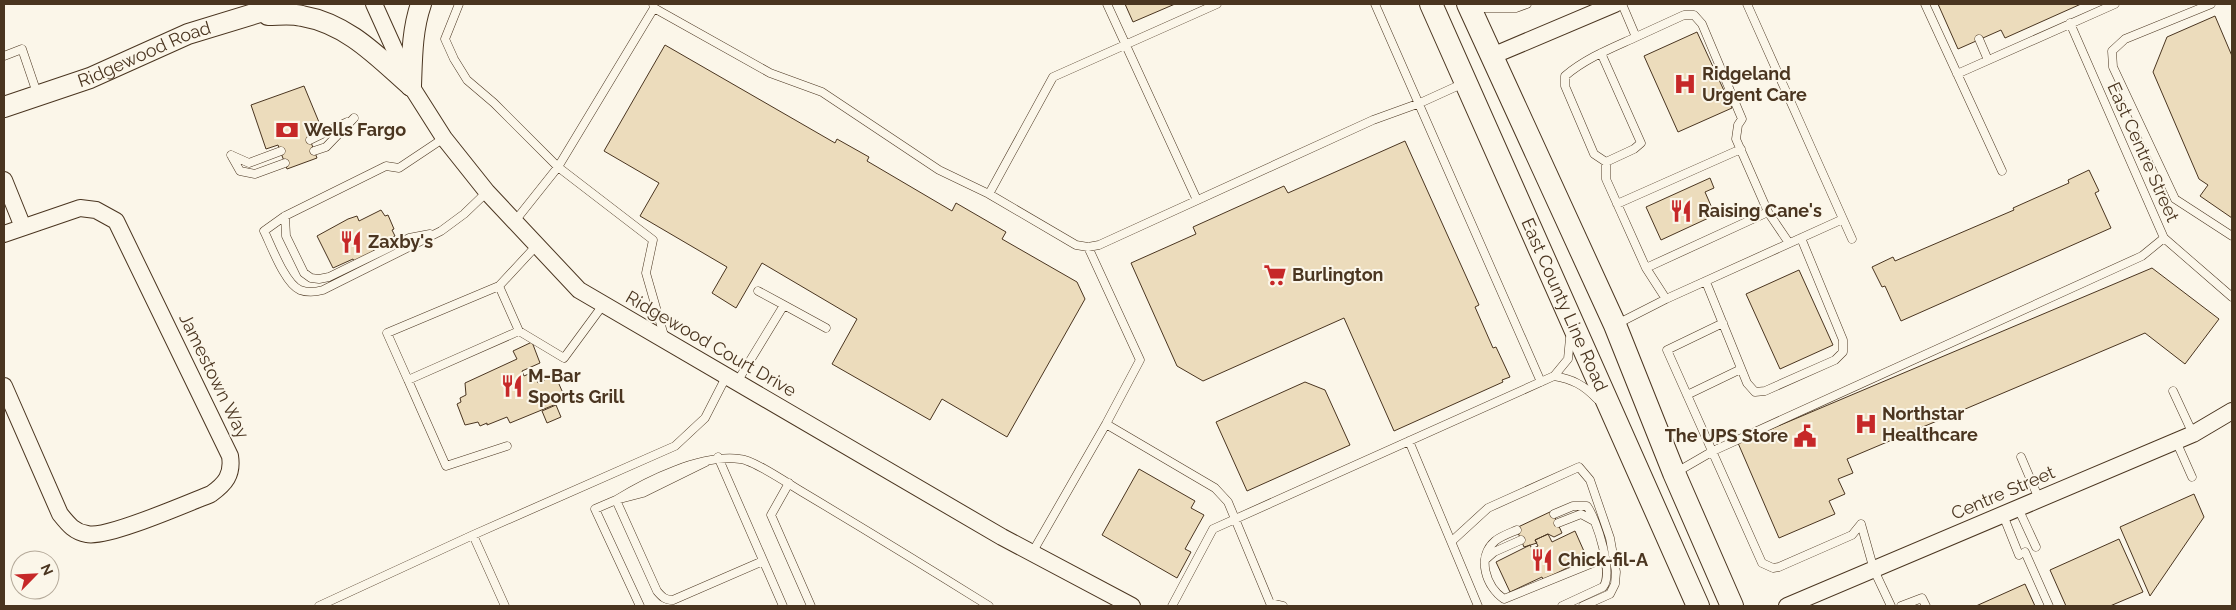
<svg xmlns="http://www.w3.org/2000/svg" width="2236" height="610" font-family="Raleway,sans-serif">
  <rect width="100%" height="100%" fill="#fbf6e9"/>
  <path fill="#ecdcbc" stroke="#4a3520" d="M1125,4H1175L1133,22Z
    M1938,4H2081L2005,38L2001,30L1958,49Z
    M2215,16L2232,56V218L2200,196L2208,185L2199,179L2153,72L2167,37Z
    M1697,32L1732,108L1678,132L1644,56Z
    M665,45L835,143L837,139L869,157L867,161L952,211L956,203L1006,232L1002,239L1077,282L1085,299L1007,437L942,399L930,420L832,364L857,319L762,263L736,308L712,293L727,267L640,216L659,183L604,151Z
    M304,86L321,127L307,132L317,158L287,169L278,145L266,149L251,105Z
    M1405,141L1479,305L1475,307L1493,348L1496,347L1510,377L1502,380L1503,382L1394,431L1344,318L1203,381L1177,366L1131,263L1196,234L1193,227L1284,186L1288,193Z
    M2089,170L2099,191L2095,193L2111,228L1901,321L1885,286L1882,287L1872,267L1893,257L1895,261L2014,210L2013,208L2069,183L2068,180Z
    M1710,178L1714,188L1705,192L1715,215L1661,240L1646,207Z
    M381,210L385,216L388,215L394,229L392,230L395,236L372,247L374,251L355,263L353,259L333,268L317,236L348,219L357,216L359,221Z
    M2152,268L2219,319L2185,364L2145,333L1847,459L1853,473L1838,479L1845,494L1829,501L1835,514L1779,538L1738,443Z
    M1799,270L1833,345L1780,369L1746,294Z
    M532,342L540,363L522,371L524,376L533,372L538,383L555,375L566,400L510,423L507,417L487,425V423L480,426L478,422L465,425L457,404L461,402L460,398L466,395L465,383L517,359L513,351Z
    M1305,382L1325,390L1350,445L1247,491L1216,422Z
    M556,405L561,417L547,423L542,411Z
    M1139,469L1195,501L1191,508L1204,515L1185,549L1191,552L1177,578L1102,535Z
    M2194,494L2204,517L2150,596L2120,527Z
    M1552,511L1562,533L1554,537L1548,534L1535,540L1537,543L1524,547L1516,528Z
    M1575,531L1587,558L1543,580L1542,577L1510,592L1496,562L1530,545L1532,549L1538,546L1535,540L1548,534L1552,542Z
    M2119,539L2143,592L2110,606H2066L2050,570Z
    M2025,584L2035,606H1976Z"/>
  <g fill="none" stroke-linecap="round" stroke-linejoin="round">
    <defs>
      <path id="service" d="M459,4L445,39L454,59L467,80L494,103L558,167L653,240L646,273L665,339
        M1107,4L1197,200
        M1375,4L1541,382
        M1925,4L2002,171
        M2211,4L2125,39L2112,51L2113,67L2175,199L2232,236
        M654,8L770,73L822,92L939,170L989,194L1076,245L1088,247L1099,245L1373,120L1420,103L1464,83
        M1472,8H1516L1527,4
        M2070,23L2164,238L2232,297
        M1636,37L1684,15H1694L1702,24L1742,119L1738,125L1736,139L1768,212L1789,243
        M1979,39L1988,60
        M1601,53L1641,143L1634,149L1606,162L1594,154L1565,86V76C1586,58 1612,48 1636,37L1622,4
        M4,56L22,49L38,96
        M1957,74L2115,4
        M444,138L399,168L386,166L285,216L264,231C271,245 285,284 300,290C308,293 316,292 323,290L441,231L464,214L487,192
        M310,140L347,122
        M314,151L326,147L354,118
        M231,155L240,171L255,174L285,163
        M231,155L249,163L281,151
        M1606,162V179L1646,268L1666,299
        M989,194L1053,77L1217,4
        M1617,204L1741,149
        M285,216L286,236L304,273L311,278L319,279L329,277L409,238L430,234
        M1843,219L1852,239
        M515,221L558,167L654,8L653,4
        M1646,268L1768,212
        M1706,282L1747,383L1755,392L1765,391L1835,360L1843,352V340L1801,238
        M499,286L519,331L564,358L603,305
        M758,291L784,305
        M1723,323L1667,350L1762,563L1773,568L1779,567L1852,535L1861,524
        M1617,324L1666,299L1843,219L1747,4
        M519,331L408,380L387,333L499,286L538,244
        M1554,376C1572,379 1584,385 1597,399
        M408,380L446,466L507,446
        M737,382L784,305L826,328
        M2173,391L2193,434
        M1687,395L1741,369
        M1106,424L1215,488L1228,502L1270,603L1283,606
        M1409,441L1478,606
        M2176,441L2192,477
        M718,457L783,606
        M2021,457L2039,499
        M706,462L643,493L616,500C648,480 701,454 740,459C754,460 790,485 804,493C866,530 928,568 989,606
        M1675,473L1713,451L2142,256L2164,238
        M789,483L771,515L811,606
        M2018,508L2036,547
        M1554,514L1573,506H1587C1597,520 1614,574 1603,587L1562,606
        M2003,515L2019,555
        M1558,523L1581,514L1594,521
        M1861,524L1874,570L1891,606
        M1517,530C1510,533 1501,536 1495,541C1476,557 1486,587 1504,599L1605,558
        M473,535L505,606
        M1452,541L1488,508L1579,467L1590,480L1610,538L1616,572L1615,584L1610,594L1583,606
        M2025,552L2049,606
        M1032,553L1106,424L1140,360L1088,247
        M1486,559L1494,552L1521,540
        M319,606L473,535L675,446L705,418L727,375
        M640,606L595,509L616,500L657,591C662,597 665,600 673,600L763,561
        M1172,606L1213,529L1554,376L1568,359L1570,338
        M1901,606L1922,598L1926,606"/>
      <path id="minor" d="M374,4L411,86L444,138L487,192L579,290L1002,537L1132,606
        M1492,56L1615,4
        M4,180L23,227
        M4,234L80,208L96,210L116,221L230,456C233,475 225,484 211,494C188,503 106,539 87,534C74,532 68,524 60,514L4,386
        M1787,606L2193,434L2232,411"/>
      <g id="tertiary">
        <path d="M268,15C279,15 291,13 302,16C348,24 378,57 411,86"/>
        <path d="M411,86C412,58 412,30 421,4"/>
        <path id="s1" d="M4,107L90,78L188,34L286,4"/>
      </g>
      <g id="secondary">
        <path id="s2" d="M1431,4L1698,606"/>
        <path d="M1468,4L1615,325L1674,473L1732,606"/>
      </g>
    </defs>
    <use href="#service" stroke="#4a3520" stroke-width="9"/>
    <use href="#minor" stroke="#4a3520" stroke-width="18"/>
    <use href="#tertiary" stroke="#4a3520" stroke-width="22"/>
    <use href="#secondary" stroke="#4a3520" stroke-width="24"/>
    <use href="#service" stroke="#fbf6e9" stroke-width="8"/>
    <use href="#minor" stroke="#fbf6e9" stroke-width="16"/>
    <use href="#tertiary" stroke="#fbf6e9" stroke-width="20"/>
    <use href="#secondary" stroke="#fbf6e9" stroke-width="22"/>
  </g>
  <defs>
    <symbol id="hospital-bare" viewBox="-9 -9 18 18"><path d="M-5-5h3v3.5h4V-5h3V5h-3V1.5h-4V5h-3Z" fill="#c62828" stroke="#fbf6e9" stroke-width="2.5" paint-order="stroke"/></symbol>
    <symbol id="bank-bare" viewBox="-9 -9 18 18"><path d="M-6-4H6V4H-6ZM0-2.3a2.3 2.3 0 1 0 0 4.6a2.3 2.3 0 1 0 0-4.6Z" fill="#c62828" stroke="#fbf6e9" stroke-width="2.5" paint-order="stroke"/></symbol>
    <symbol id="restaurant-bare" viewBox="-9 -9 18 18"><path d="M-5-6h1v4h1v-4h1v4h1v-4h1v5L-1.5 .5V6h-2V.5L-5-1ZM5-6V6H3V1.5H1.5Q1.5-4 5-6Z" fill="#c62828" stroke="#fbf6e9" stroke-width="2.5" paint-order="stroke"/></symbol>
    <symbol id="supermarket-bare" viewBox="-9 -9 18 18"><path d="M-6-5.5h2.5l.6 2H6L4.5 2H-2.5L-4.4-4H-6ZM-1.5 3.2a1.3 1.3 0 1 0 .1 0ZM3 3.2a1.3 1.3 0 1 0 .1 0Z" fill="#c62828" stroke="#fbf6e9" stroke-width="2.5" paint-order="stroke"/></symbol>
    <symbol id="civic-bare" viewBox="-9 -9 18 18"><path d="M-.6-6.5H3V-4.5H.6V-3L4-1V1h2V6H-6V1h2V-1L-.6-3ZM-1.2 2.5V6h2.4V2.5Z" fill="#c62828" stroke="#fbf6e9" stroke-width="2.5" paint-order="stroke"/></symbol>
  </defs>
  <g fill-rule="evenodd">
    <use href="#hospital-bare" x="1669" y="68" width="32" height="32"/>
    <use href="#bank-bare" x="271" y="114" width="32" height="32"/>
    <use href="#restaurant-bare" x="1665" y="195" width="32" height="32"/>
    <use href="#restaurant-bare" x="335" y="226" width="32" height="32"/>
    <use href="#supermarket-bare" x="1259" y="259" width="32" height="32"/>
    <use href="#restaurant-bare" x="496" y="370" width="32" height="32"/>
    <use href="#hospital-bare" x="1850" y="408" width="32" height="32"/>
    <use href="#civic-bare" x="1789" y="420" width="32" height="32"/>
    <use href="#restaurant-bare" x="1526" y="544" width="32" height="32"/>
  </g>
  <g text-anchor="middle" stroke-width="4" stroke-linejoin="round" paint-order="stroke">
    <g font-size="18" fill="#4a3520" stroke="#fbf6e9">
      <text dy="6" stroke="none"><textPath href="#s1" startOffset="150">Ridgewood Road</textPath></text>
      <text transform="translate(2143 152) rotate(66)" y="6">East Centre Street</text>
      <text dy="6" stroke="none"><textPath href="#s2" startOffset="329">East County Line Road</textPath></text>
      <text transform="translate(711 344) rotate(30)" y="6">Ridgewood Court Drive</text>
      <text transform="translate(214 376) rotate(64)" y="6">Jamestown Way</text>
      <text transform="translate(2003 493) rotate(-23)" y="6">Centre Street</text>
    </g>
    <g font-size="18" font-weight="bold" fill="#4a3520" stroke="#fbf6e9" text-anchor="start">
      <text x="1702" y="80">Ridgeland<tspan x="1702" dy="21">Urgent Care</tspan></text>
      <text x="304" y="136">Wells Fargo</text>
      <text x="1698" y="217">Raising Cane's</text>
      <text x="368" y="248">Zaxby's</text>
      <text x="1292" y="281">Burlington</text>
      <text x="528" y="382">M-Bar<tspan x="528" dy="21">Sports Grill</tspan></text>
      <text x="1882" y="420">Northstar<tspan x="1882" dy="21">Healthcare</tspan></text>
      <text x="1788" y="442" text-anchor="end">The UPS Store</text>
      <text x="1558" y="566">Chick-fil-A</text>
    </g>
  </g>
  <rect width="2236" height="610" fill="none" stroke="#4a3520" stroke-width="10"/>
  <g transform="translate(35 575) rotate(66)"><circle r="24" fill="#fbf6e9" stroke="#b4a999"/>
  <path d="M0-4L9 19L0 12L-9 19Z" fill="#c62828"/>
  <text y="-8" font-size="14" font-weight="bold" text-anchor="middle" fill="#4a3520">N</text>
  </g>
</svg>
